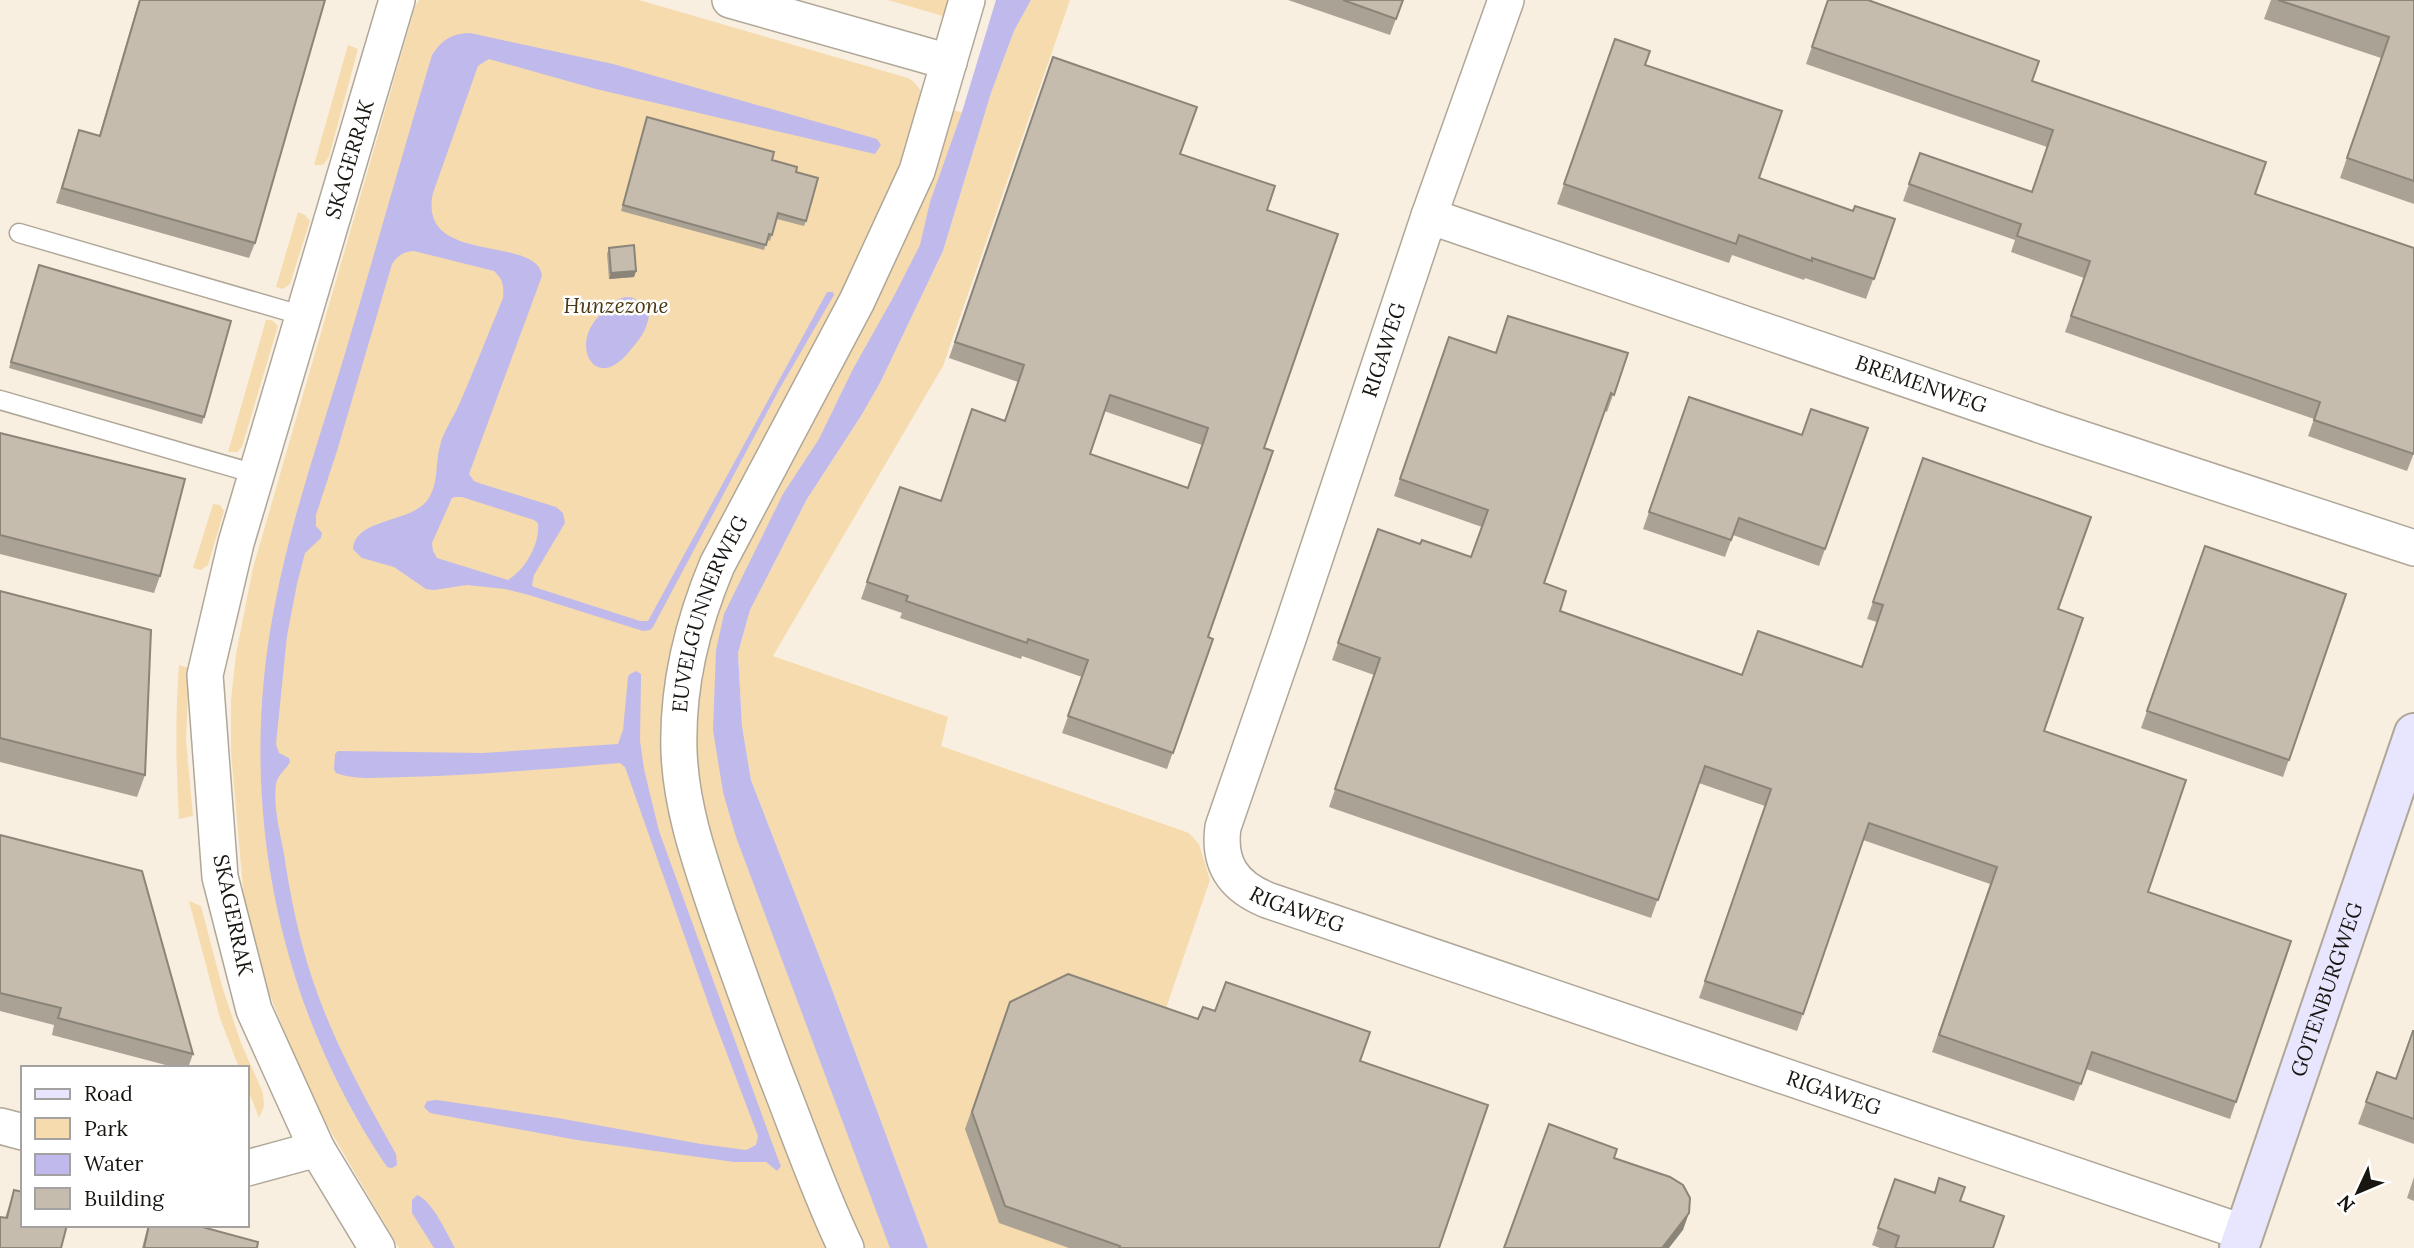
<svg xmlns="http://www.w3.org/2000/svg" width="2414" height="1248" font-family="Lora,serif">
  <rect width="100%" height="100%" fill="#f9efe0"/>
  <path fill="#f6dbae" d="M419,0H639L908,78C917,83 918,88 924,95C933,106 949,110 962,112L959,123L976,127L820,468L736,630L742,768L918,1248H399L311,1098L269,993L245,911L231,752V700L236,654L253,568L415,7Z
    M888,0H957L953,19Z
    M1031,0H1070L943,366L773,656L948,717L941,746L1189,833L1199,844L1210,880L1087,1239L1079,1248H928L830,984L751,780L742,726L738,653L750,610L807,499L861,416L881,381L943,251L991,93L1014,31Z
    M348,45L358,49L329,157L323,165H314Z
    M298,212L305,215L310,221L290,284L283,289L276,287Z
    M266,320H272L278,326L242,447L237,452H228Z
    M213,504L220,505L224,511L208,565L201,570L193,568Z
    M179,665L189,668L186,740L193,816L179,819C176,767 175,717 179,665Z
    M189,901L201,906L222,986L241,1043L263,1093L264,1106L259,1118L247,1087V1068H239L220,1018Z"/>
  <path fill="#bfbaeb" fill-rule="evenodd" d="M996,0H1031L1014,31L991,93L943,251L881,381L861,416L807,499L750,610L738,653L742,726L751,780L830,984L928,1248H890L736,837L723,792L713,730L716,650L724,614L783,494L819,439L853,369L894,296L920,245L930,202L962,112Z
    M470,33L613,64L877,139L881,145L875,154L596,89L489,59L478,66L433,193C417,267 538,234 542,276L469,474L474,481L479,483L556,507L563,513L565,523L534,575L532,585L534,587L640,621H648L827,292H833L834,295L780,388L653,627L650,630L643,631L529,595L505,589L467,585L434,590L426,589L394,567L362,558L353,549C355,517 413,524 429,498C439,481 435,464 440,446C443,432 452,420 458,407C474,371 488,334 503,298C504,286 503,279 494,271L414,251C403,252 398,255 392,264L337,451L316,515V526L322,533L321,538L305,553L297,584L287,636L276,744L279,753L289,758L290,762C286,770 278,774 276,784C273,806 280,832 284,854C291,901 301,949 318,995C338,1050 367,1102 396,1154L397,1165L392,1168L387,1167C276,1003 236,798 275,604C291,520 319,439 344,357C374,256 402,155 432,55C443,39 451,34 470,33ZM455,497H462L534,520L538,523C540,544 526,569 508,580L437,558L433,551L432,543L452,498Z
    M628,297L634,298L649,315C647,331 639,340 628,353C597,390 573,351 594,322C597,317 602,313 605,310C613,302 617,298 628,297Z
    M636,671L641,674V678L640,741L644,769L659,831L778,1159L781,1166L777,1171L766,1162H734L577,1140L430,1113L424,1107L427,1101L437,1100L558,1118L701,1144L746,1150L756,1145L758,1136L713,1017L625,767L620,763C549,769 477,775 405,777C383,777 357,781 336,773L334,769L335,754L338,751L483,753L618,744L623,730L628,677L630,674Z
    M417,1195C432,1200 447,1234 455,1248H434L412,1213V1200Z"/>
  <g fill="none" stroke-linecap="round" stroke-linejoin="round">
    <defs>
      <path id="lane" d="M19,233L304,316
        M0,400L256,474"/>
      <g id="street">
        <path d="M730,0L949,62"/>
        <path id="s1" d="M1506,0L1429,216L1288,639L1223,827C1218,864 1233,886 1267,900L2245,1233"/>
        <path id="s2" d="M1429,216L2052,429L2414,548"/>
        <path d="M0,1126L23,1132"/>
        <path d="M247,1168L317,1149"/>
        <path id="s3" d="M377,1248L317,1149L254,1010L220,877L205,675L236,543L397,0"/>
        <path id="s4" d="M846,1248C819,1192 799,1133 776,1075C756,1022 737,969 718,915C700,861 681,808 679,751C677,685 692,625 717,565L857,301L917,171L967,0"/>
      </g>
      <g id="secondary">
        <path id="s5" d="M2239,1248L2414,733"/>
      </g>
    </defs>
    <use href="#lane" stroke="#afa798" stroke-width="21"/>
    <use href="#street" stroke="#afa798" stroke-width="38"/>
    <use href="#secondary" stroke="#afa798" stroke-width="42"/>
    <use href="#lane" stroke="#fff" stroke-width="18"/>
    <use href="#street" stroke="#fff" stroke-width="35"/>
    <use href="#secondary" stroke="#e8e5fe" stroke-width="38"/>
  </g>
  <path fill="#a9a295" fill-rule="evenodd" d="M139,0H325L255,243L249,258L56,203L79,130L99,136Z
    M1288,0H1403L1390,35Z
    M1828,0L2032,81L2255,194L2414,453L2407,471L2308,436L2314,419L2065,332L2084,278L2011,252L2015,240L1903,201L1920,153L2032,192L2047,147L1806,64Z
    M2271,0H2414V204L2340,178L2381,58L2264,19Z
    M1615,39L1645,65L1759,178L1853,211L1895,219L1866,299L1805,278L1804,280L1732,255L1729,263L1557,204Z
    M1053,57L1180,154L1267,210L1264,448L1208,637L1213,639L1167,769L1062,733L1082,677L1022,656L1021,659L900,618L902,613L861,599L900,487L941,501L1005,420L1018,382L949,358ZM1104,411L1202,445L1188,488L1090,454Z
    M645,123L772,160L796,172L806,221L804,226L777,219L770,241L767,240L764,250L621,211Z
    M609,248L636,271L634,277L609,279L607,254Z
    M37,272L204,417L202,424L9,368Z
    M1449,337L1495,353H1628L1607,412L1605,411L1544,583L1560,611L1742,675L1862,667L1877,622L1867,619L1923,458L2058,609L2044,731L2148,892L2291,941L2230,1119L2086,1069L2074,1101L1932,1052L1990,884L1863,840L1797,1031L1699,998L1765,806L1699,783L1651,918L1329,807L1374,675L1332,660L1378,529L1420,544L1471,557L1482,527L1394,496Z
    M1689,397L1802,435L1868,428L1819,566L1733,535L1725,557L1643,529Z
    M0,433L160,576L154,593L0,554Z
    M2205,546L2346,594L2283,777L2141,728Z
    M0,591L145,775L137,797L0,762Z
    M0,835L193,1054L188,1068H177L52,1035L54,1025L0,1011Z
    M1010,1002L1198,1019L1360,1061L1439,1248H1069L999,1223L965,1129Z
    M2414,1031V1144L2358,1124L2377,1072L2396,1079Z
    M2414,1177V1201L2407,1198Z
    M1939,1178L1960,1201L1993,1248H1880L1872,1245L1895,1179L1934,1192Z
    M14,1190L61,1248L5,1218Z
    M148,1225H195L257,1248H142Z"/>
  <path fill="#8a8479" d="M636,271L634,277L609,279L611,273Z
    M1689,1213L1683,1230L1669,1248H1662Z"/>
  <path fill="#c5bcad" stroke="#8a8479" stroke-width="2" fill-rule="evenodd" d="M140,0H325L255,243L62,188L79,130L100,136Z
    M1343,0H1403L1396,19Z
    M1828,0H1868L2039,61L2032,81L2266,162L2255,194L2414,248V454L2314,420L2320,402L2071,316L2090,261L2017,236L2021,224L1909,184L1920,153L2032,192L2053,130L1812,47Z
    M2278,0H2414V181L2347,158L2389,37Z
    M1615,39L1650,51L1645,65L1782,111L1759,178L1853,211L1855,206L1895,219L1874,279L1812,258V261L1739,235L1736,244L1564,184Z
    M1053,57L1197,107L1180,154L1275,186L1267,210L1338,234L1264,448L1273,451L1208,637L1213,639L1173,753L1068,716L1088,660L1028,639L1027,643L906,601L908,596L867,582L900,487L941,501L972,409L1005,421L1024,365L955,342ZM1110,395L1208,428L1188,488L1090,454Z
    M647,117L774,152L772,160L797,167L796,172L818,178L806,221L778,213L772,235L769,234L766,245L623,205Z
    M634,245L636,271L611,273L609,248Z
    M39,265L231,321L204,417L11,362Z
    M1508,316L1628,353L1614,395L1611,393L1544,583L1566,591L1560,611L1742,675L1758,631L1862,667L1883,605L1873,602L1923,458L2091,517L2058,609L2083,618L2044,731L2186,780L2148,892L2291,941L2236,1102L2092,1052L2081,1084L1939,1035L1997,867L1869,823L1803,1014L1705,981L1771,789L1705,766L1658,900L1335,789L1380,658L1338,643L1378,529L1420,544L1422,540L1471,557L1488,510L1400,479L1449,337L1496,353Z
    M1689,397L1802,435L1811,409L1868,428L1825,549L1739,518L1731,540L1649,512Z
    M0,433L185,479L160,576L0,535Z
    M2205,546L2346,594L2289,760L2147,711Z
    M0,591L151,630L145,775L0,738Z
    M0,835L142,871L193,1054L58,1018L61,1008L0,993Z
    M1068,974L1198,1019L1203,1007L1215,1011L1226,982L1370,1032L1360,1061L1488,1105L1439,1248H1119L1120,1246L1005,1206L972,1112L1010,1002Z
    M2413,1031H2414V1119L2366,1102L2377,1072L2396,1079Z
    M1549,1124L1617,1149L1614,1158L1670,1177L1683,1185L1690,1198L1689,1213L1662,1248H1504Z
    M1939,1178L1965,1187L1960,1201L2004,1216L1993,1248H1895L1899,1236L1878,1228L1895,1179L1935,1193Z
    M14,1190L23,1192V1225H67L61,1248H0V1217L7,1218Z
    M149,1225H195L258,1242L257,1248H144Z"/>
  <g text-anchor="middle" stroke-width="5" stroke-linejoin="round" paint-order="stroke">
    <g font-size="21" fill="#191611" stroke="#fff">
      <text dy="7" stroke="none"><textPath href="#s3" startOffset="1144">SKAGERRAK</textPath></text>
      <text transform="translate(1384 350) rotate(-72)" y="7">RIGAWEG</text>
      <text dy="7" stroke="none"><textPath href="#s2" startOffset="520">BREMENWEG</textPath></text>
      <text dy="7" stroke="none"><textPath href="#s4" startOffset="668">EUVELGUNNERWEG</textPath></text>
      <text dy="7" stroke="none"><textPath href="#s1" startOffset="999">RIGAWEG</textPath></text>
      <text transform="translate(233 915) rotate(78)" y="7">SKAGERRAK</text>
      <text dy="7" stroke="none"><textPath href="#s5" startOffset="273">GOTENBURGWEG</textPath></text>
      <text dy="7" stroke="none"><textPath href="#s1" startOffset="1566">RIGAWEG</textPath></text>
    </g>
    <g font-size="21" font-style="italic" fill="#4a3711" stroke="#fff">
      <text x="616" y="313">Hunzezone</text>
    </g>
  </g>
  <rect x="21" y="1066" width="228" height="161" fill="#ffffff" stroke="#a3a2a0" stroke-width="2"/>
  <rect x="35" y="1089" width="35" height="10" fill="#e8e5fe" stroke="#a3a2a0" stroke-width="2"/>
  <text x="84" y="1101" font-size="21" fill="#191611">Road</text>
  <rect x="35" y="1118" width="35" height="21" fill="#f6dbae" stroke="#a3a2a0" stroke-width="2"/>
  <text x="84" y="1136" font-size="21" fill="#191611">Park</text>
  <rect x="35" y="1154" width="35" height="21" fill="#bfbaeb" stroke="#a3a2a0" stroke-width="2"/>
  <text x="84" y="1171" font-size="21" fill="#191611">Water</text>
  <rect x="35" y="1188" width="35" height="21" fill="#c5bcad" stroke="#a3a2a0" stroke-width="2"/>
  <text x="84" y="1206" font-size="21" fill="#191611">Building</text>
  <g transform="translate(2358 1192) rotate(226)" stroke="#ffffff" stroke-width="5" paint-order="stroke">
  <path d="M0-5L12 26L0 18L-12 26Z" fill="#191611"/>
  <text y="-10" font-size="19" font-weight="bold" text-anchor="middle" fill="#191611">N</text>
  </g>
</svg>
